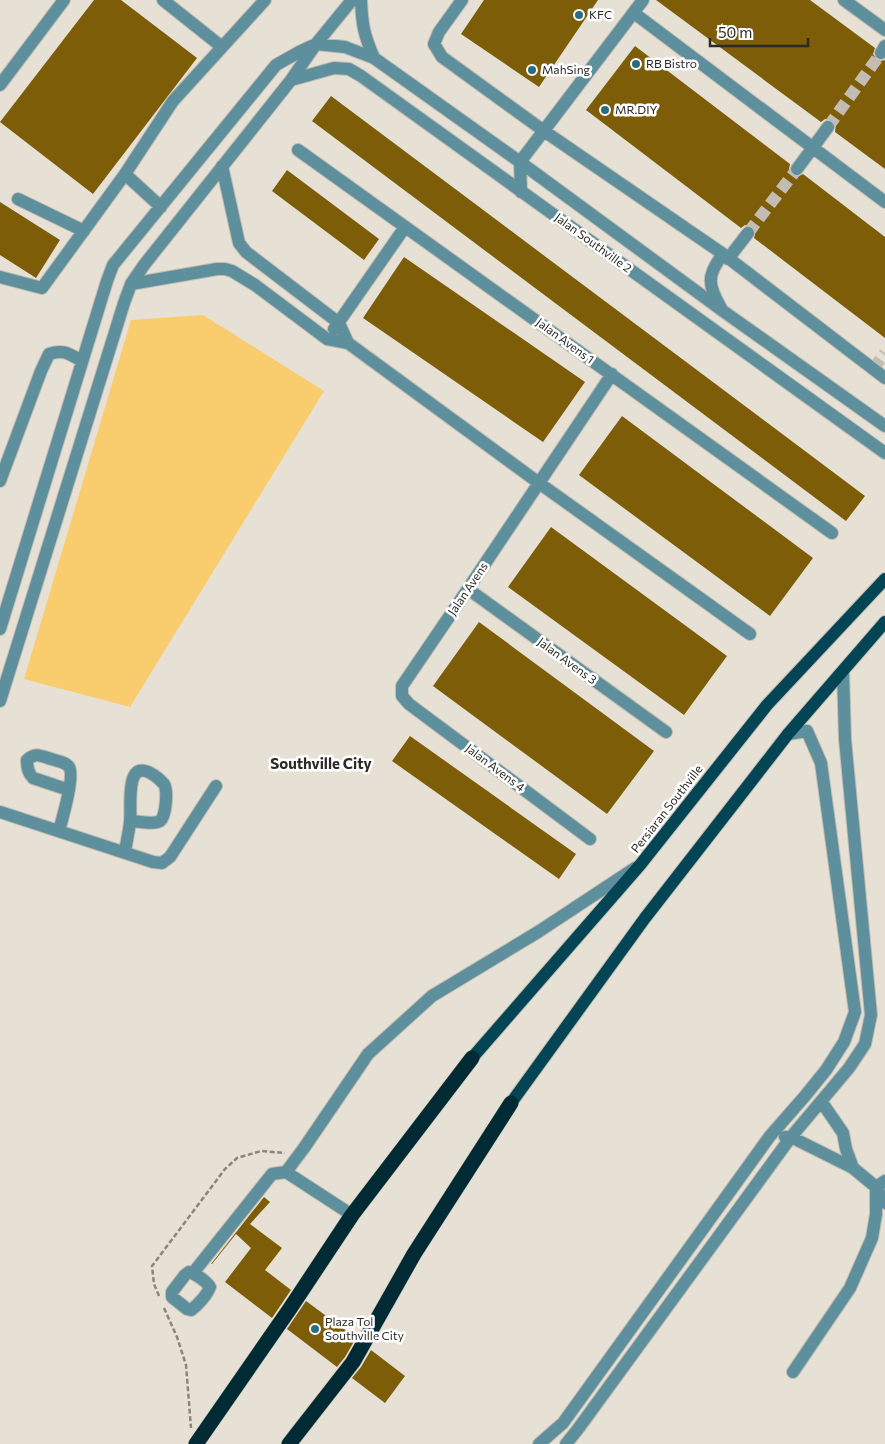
<svg xmlns="http://www.w3.org/2000/svg" width="885" height="1444" font-family="Commissioner,sans-serif">
  <rect width="100%" height="100%" fill="#e7e1d5"/>
  <path fill="#f9cc6d" d="M203,315L324,391L130,707L24,679L131,320Z"/>
  <path fill="#7d5d07" d="M94,0H121L197,58L93,194L0,122Z
    M484,0H598L539,87L461,34Z
    M656,0H810L875,48L873,54L877,60L881,61L885,60V169L835,132L836,124L832,120L825,119L821,122Z
    M635,46L790,164L789,169L792,175L797,177L803,174L885,237V338L754,238L756,230L753,226L745,225L741,228L586,110Z
    M331,96L865,496L846,521L312,121Z
    M287,170L379,239L364,260L272,191Z
    M0,202L60,240L36,278L0,255Z
    M404,257L585,382L543,442L363,318Z
    M622,416L813,558L770,616L579,475Z
    M551,527L727,656L684,715L508,587Z
    M479,622L654,751L607,814L433,686Z
    M410,736L576,854L559,879L392,761Z
    M264,1197L270,1202L250,1224L282,1248L265,1270L291,1290L272,1318L225,1282L251,1248L236,1234L212,1264H211Z
    M306,1301L356,1338L345,1357L337,1367L287,1329Z
    M371,1350L405,1376L385,1403L352,1378L361,1367Z"/>
  <g fill="none" stroke-linecap="round" stroke-linejoin="round">
    <path stroke="#c2bcb2" stroke-width="12" stroke-dasharray="12 6" stroke-linecap="butt" d="M828,127L881,53
      M748,233L797,169
      M873,369L885,353"/>
    <defs>
      <path id="minor" d="M163,0L222,47
        M361,0C362,25 364,35 374,58
        M462,0L439,32L434,44L442,57L544,131L723,254L885,378
        M844,0L885,30
        M634,13L885,202
        M881,53L885,46
        M291,80L334,68L349,69L361,76L885,453
        M0,85L64,0
        M298,150L832,533
        M797,169L828,127
        M125,174L161,207
        M521,192L520,162L643,0
        M18,199L84,231
        M728,259L748,233
        M0,277L42,288L125,174L173,101L265,0
        M131,284L217,269H225L232,271L255,285L327,339L348,343L339,323L246,252L239,243L222,166
        M721,308C708,285 706,276 723,254
        M334,329L405,227
        M348,343L539,483L750,634
        M0,481L41,371L49,354C64,349 69,354 82,361
        M468,589L666,732
        M0,629L107,281L113,265L276,65L299,52L316,44L345,47L374,58L520,162L723,311L885,426
        M0,701L124,303L131,284L144,265L291,80L316,44L352,0
        M0,812L153,862L162,863L170,857L216,786
        M59,831C62,820 75,775 69,767C66,762 54,760 48,758C39,755 35,753 27,760C27,768 28,773 33,778L69,790
        M590,839L409,704L402,696V686L468,589L612,374
        M125,853C126,843 129,832 130,822C132,804 123,750 159,779C160,780 163,783 164,784C168,790 166,817 160,821C153,825 138,821 130,821
        M821,1101L843,1133L846,1149L853,1168L876,1187L885,1203
        M785,1137H791L853,1168
        M286,1172L304,1148L368,1054L432,996L538,932L635,868
        M189,1272C196,1274 206,1281 210,1287C207,1295 198,1305 191,1310L187,1309L172,1297V1292L185,1275Z
        M193,1273L272,1174L286,1172L352,1215
        M793,1372L850,1288L872,1238L876,1214V1187L885,1181
        M539,1444L563,1423L770,1136L805,1096L826,1070L844,1042L855,1012L821,763L807,731L788,734
        M566,1444L578,1429L791,1137L849,1068L865,1044L871,1015L845,739L843,671"/>
      <path id="major" d="M472,1058L640,865L767,705L885,579
        M511,1103L645,918L788,734L885,622"/>
      <path id="highway" d="M196,1444L289,1310L352,1215L472,1058
        M289,1444L353,1362L414,1254L511,1103"/>
    </defs>
    <use href="#minor" stroke="#c2bcb2" stroke-width="14"/>
    <use href="#major" stroke="#c2bcb2" stroke-width="14"/>
    <use href="#highway" stroke="#c2bcb2" stroke-width="16"/>
    <path stroke="#8a867e" stroke-width="2.5" stroke-dasharray="5 2.5" stroke-linecap="butt" d="M159,1296L154,1284L152,1266L225,1169L237,1158L261,1151L285,1153
      M164,1308L177,1337L186,1365L191,1428"/>
    <use href="#minor" stroke="#5e8f9d" stroke-width="12"/>
    <use href="#major" stroke="#034554" stroke-width="12"/>
    <use href="#highway" stroke="#002b35" stroke-width="15"/>
  </g>
  <g fill="#296c7d" stroke="#fff" stroke-width="2">
    <circle cx="579" cy="15" r="5"/>
    <circle cx="636" cy="64" r="5"/>
    <circle cx="532" cy="70" r="5"/>
    <circle cx="605" cy="110" r="5"/>
    <circle cx="315" cy="1329" r="5"/>
  </g>
  <g text-anchor="middle" stroke-width="5" stroke-linejoin="round" paint-order="stroke">
    <g font-size="12" fill="#2c2a26" stroke="#fff" text-anchor="start">
      <text x="589" y="19">KFC</text>
      <text x="646" y="68">RB Bistro</text>
      <text x="542" y="74">MahSing</text>
      <text x="615" y="114">MR.DIY</text>
      <text x="325" y="1326">Plaza Tol<tspan x="325" dy="14">Southville City</tspan></text>
    </g>
    <g font-size="12" fill="#2c2a26" stroke="#fff">
      <text transform="translate(593 243) rotate(36)" y="4">Jalan Southville 2</text>
      <text transform="translate(565 341) rotate(36)" y="4">Jalan Avens 1</text>
      <text transform="translate(468 589) rotate(-56)" y="4">Jalan Avens</text>
      <text transform="translate(567 661) rotate(36)" y="4">Jalan Avens 3</text>
      <text transform="translate(495 768) rotate(37)" y="4">Jalan Avens 4</text>
      <text transform="translate(667 809) rotate(-52)" y="4">Persiaran Southville</text>
    </g>
    <g font-size="15" font-weight="bold" fill="#2c2a26" stroke="#fff">
      <text x="321" y="769">Southville City</text>
    </g>
  </g>
  <path d="M710 38v8h98v-8" fill="none" stroke="#2c2a26" stroke-width="2.5"/>
  <text x="718" y="38" font-size="15" fill="#2c2a26" stroke="#ffffff" stroke-width="4" paint-order="stroke">50 m</text>
</svg>
